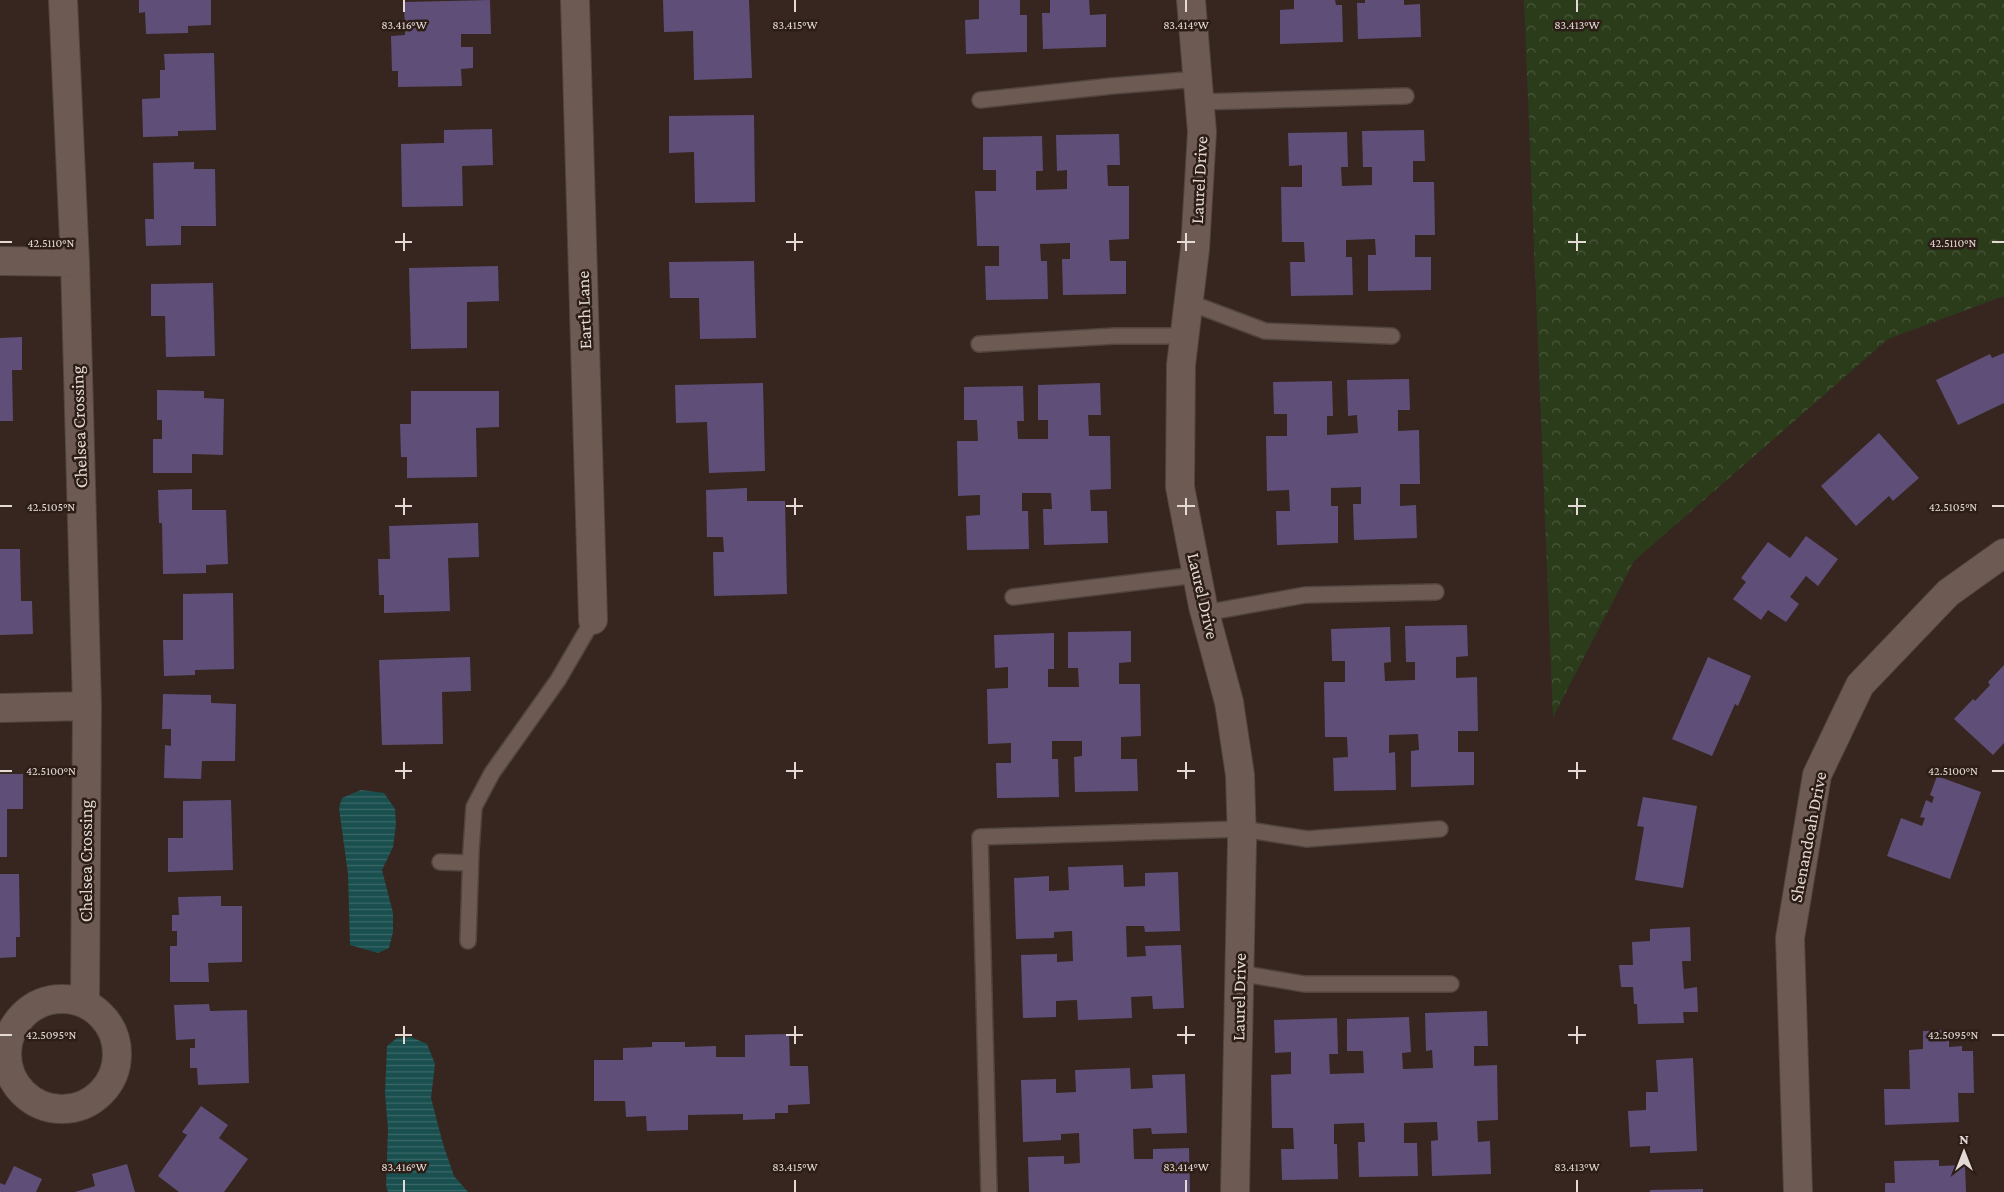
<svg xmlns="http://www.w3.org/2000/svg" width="2004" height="1192" font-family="'Crimson Pro',serif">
  <defs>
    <pattern id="forest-crowns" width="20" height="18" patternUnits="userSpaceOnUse" patternTransform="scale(1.25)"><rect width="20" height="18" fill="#2b3c1b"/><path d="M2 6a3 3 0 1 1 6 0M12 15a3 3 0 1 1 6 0" fill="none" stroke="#4a583b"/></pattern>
    <pattern id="water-rules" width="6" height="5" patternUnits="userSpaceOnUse" patternTransform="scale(1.25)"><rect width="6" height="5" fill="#1a4f4f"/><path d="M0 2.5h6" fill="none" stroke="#3b6867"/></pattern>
  </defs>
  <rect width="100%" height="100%" fill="#36261f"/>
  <path fill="url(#forest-crowns)" d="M1524,0H2004V296L1888,339L1634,561L1553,717Z"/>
  <path fill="url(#water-rules)" d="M361,790L384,793L395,809L396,824L393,847L382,870L393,913V932L389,948L378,953L350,945L348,874L339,808L342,798Z
    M411,1037L427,1044L435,1064L431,1098L443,1144L454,1176L468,1192H388L386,1186L388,1129L385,1093L387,1046L397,1038Z"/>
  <path fill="#5f4f78" d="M139,0H211V25L188,26V33L146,34L145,12L139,13Z
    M490,0L491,34H461V47H473V68L461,69L462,86L398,87V71H392L391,36L405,35L404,2Z
    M663,0H749L752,78L694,80L693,31L664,32Z
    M979,0H1020V15H1027V52L966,54L965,20L979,19Z
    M1050,0H1089L1090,15L1106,14V47L1043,49L1042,13H1050Z
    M1294,0H1335L1336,5H1342L1343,42L1280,44V10L1294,9Z
    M1365,0H1404V5L1420,4L1421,37L1358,39L1357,3H1365Z
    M214,53L216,130L178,131V136L143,137L142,99L160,98V70H165L164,54Z
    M754,115L755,202L695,203L694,152L669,153V116Z
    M492,129L493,165L462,166L463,206L402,207L401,144L444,143V130Z
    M1424,130L1425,161H1413V182H1434L1435,235H1415V257H1431V290L1368,291V255H1376L1375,239L1346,240V257H1352L1353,295L1291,296L1290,262H1305L1304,242H1282L1281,187H1302V165L1289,166L1288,133L1347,132L1348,167H1341L1342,186L1372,185V167H1363L1362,131Z
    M1119,134L1120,165H1107L1108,186H1129V239L1109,240L1110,261H1126V294L1063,295L1062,259H1070V243L1040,244L1041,261H1047L1048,299L986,300L985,266H999V246H977L975,191H996V170H983V137L1042,136L1043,171H1036V190L1067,189V170L1057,171L1056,135Z
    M194,162V169H215L216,226H181V245L146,246L145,219H154L153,163Z
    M754,261L756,338L700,339L699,298H670L669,262Z
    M498,266L499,301L467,302V348L411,349L409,268Z
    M213,283L215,356L166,357L165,316H151V284Z
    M22,337V370H12L13,421H0V338Z
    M2004,353V403L1958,425L1936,380L1990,354L1992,358Z
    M1409,379L1410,410H1398V431L1419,430L1420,484H1400V506L1416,505L1417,538L1354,540L1353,504H1361V487L1331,488V506H1338V543L1277,545L1276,511H1290L1289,490L1267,491L1266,436H1287V414H1274L1273,382L1332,381L1333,416H1327V435L1358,433L1357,415L1348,416L1347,380Z
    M763,383L765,471L709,473L707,422L676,423L675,385Z
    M1100,383L1101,415H1088L1089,436H1110L1111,489L1090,490L1091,511H1107L1108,543L1044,545L1043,509H1052L1051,493H1022V511H1028L1029,549L967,550L966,516L980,515V495L958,496L957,441H978L977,420H964V387L1023,386L1024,421H1017L1018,439H1048V420H1038V385Z
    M157,390L204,391V398L224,399L223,455L192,454V473H153V439H162V420H157Z
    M411,391H499V427L476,428L477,477L407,478V457H401L400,424H411Z
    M1879,433L1919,478L1893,501L1889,496L1856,526L1821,486Z
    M747,488V501H785L787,594L714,596L713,552H724L723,537H707L706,490Z
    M192,489V510H226L228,564L206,565V573L163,574L162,523H159L158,490Z
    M478,523L479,557L448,558L450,611L384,613V595H379L378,559H390L389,526Z
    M1806,536L1838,559L1818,586L1806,576L1790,597L1799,604L1786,622L1768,610L1761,620L1733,599L1746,582L1741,578L1768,542L1790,558Z
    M0,549H20L21,601H32L33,634L0,635Z
    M233,593L234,669L195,670V675L164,676L163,640H183V594Z
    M1467,625L1468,656L1456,657V678L1477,677L1478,731H1458V752H1474V785L1411,787V751L1419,750L1418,734L1389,735V753L1395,752L1396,790L1334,791L1333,758L1348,757L1347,737H1325L1324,682H1345V661H1332L1331,629L1390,627L1391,662L1384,663L1385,681L1415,680V662H1406L1405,626Z
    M1131,631V662L1119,663V684H1140L1141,736L1121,737V759H1137L1138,791L1075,792L1074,757L1082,756V741H1052V759H1058L1059,797L997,798L996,763H1011V743L988,744L987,689L1008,688V667L995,668L994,635L1054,633V669H1048V687H1079L1078,668H1068V632Z
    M470,657L471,691L442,692L443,744L382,745L379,660Z
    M1708,657L1751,676L1738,706L1735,704L1712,756L1672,739Z
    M2004,665V743L1993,755L1954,719L1973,699L1975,701L1990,685L1988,682Z
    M163,694L211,695V703L236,704L235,761H202L201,779L164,778L165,745L171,746V729H162Z
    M0,774H23V809H7V857H0Z
    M1937,776L1981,792L1950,879L1887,856L1901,818L1922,826L1925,818L1920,817L1926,800L1932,803L1934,797L1930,795Z
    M1643,797L1697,806L1683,888L1635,880L1644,827L1637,826Z
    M231,800L233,870L168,872V838H183V801Z
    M1123,865L1124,887L1145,886V873L1178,872L1180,931L1145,932L1144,926H1126L1127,957L1146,956L1145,946L1181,945L1184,1008L1153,1009L1152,996L1131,997L1132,1018L1078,1020L1077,1000L1056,1001V1017L1023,1018L1021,955L1057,954V962L1073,961L1072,931L1054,932V938L1016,939L1014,878L1049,876V891L1069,890L1068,867Z
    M0,874H19L20,937H16V957L0,958Z
    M221,896V906H242V962L208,963L209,982H170V946H177V931H172V915H179L178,897Z
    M1690,927L1691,961H1682L1684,989L1697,987L1698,1012H1683L1684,1023L1638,1024L1637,1004H1634L1633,987H1621L1619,965H1633L1632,942L1650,941V929Z
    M209,1004L210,1011L247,1010L249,1083L198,1085L197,1068H190V1048H195V1039L176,1040L174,1005Z
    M1487,1011L1488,1046H1474V1066L1497,1065L1498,1120L1477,1121L1478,1142L1490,1141L1491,1174L1432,1176L1431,1141L1438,1140L1437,1122L1404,1123V1143H1417L1418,1176L1359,1177L1358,1142H1365L1364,1123L1334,1124V1144H1337L1338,1179L1282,1180L1281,1149H1294L1293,1128H1272L1271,1075L1291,1074V1052L1275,1053L1274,1020L1337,1018L1338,1054H1329L1330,1074L1364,1073L1363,1051H1347V1019L1409,1017L1411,1052L1402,1053L1403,1069L1433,1068L1432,1050L1426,1051L1425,1013Z
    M1949,1030V1047L1962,1046V1051H1973L1974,1093H1958L1959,1122L1885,1125L1884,1089H1910L1909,1050L1923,1049V1031Z
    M789,1034L790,1066H808L810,1104L788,1105V1113H775V1119L743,1120V1114L688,1115V1130L647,1131L646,1116L626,1117L625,1101H594V1060H623V1048L652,1047V1042H685V1047L716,1046V1057H745V1035Z
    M1693,1058L1697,1151L1650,1153V1146L1630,1147L1628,1111L1646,1110V1092H1658L1656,1060Z
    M1130,1068L1131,1089L1153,1088L1152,1075L1185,1074L1187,1133L1152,1134L1151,1128L1133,1129L1134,1159H1153V1149L1189,1148L1190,1192H1029L1028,1157L1064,1156V1164L1080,1163L1079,1133L1061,1134V1140L1023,1142L1021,1080L1056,1079V1093L1076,1092L1075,1070Z
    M201,1106L228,1125L219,1138L248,1159L224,1192H179L158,1176L187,1135L182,1132Z
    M1939,1160V1166L1965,1165L1966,1192H1885V1183H1895L1894,1161Z
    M127,1164L135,1192H75L95,1186L92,1174Z
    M14,1166L42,1179L36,1192H0V1183L5,1185Z
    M1703,1189V1192H1650V1190Z"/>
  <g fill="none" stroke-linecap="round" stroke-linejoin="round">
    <defs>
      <path id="service" d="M980,100L1112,86L1198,79
        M1199,102L1406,96
        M1188,302L1265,331L1392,336
        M979,344L1115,336H1184
        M1013,597L1197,575
        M1205,613L1305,595L1436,592
        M440,862L470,863
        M468,941L471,851L474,807L492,773L558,680L593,620
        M1239,973L1304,984H1451
        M989,1192L980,837L1242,829L1307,839L1440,829"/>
      <path id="minor" d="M63,0L75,262L87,706L85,1003
        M575,0L593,620
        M1191,0L1202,132L1195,249L1181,365L1180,487L1203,606L1229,702L1240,775L1242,841L1235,1192
        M0,261L75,262
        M0,708L87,706
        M7 1054a55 55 0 1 1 110 0a55 55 0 1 1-110 0Z
        M1798,1192L1790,938L1817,775L1860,685L1948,593L2004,553"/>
    </defs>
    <use href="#service" stroke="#51443e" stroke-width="18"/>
    <use href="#minor" stroke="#51443e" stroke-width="30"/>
    <use href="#service" stroke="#6d5b53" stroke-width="15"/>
    <use href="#minor" stroke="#6d5b53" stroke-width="28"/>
  </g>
  <path fill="none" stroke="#e4d9d5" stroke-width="2" d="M404,0V12M795,0V12M1186,0V12M1577,0V12M404,233V251M795,233V251M1186,233V251M1577,233V251M0,242H12M395,242H412M786,242H803M1177,242H1195M1568,242H1586M1992,242H2004M404,498V515M795,498V515M1186,498V515M1577,498V515M0,506H12M395,506H412M786,506H803M1177,506H1195M1568,506H1586M1992,506H2004M404,762V779M795,762V779M1186,762V779M1577,762V779M0,771H12M395,771H412M786,771H803M1177,771H1195M1568,771H1586M1992,771H2004M404,1026V1044M795,1026V1044M1186,1026V1044M1577,1026V1044M0,1035H12M395,1035H412M786,1035H803M1177,1035H1195M1568,1035H1586M1992,1035H2004M404,1180V1192M795,1180V1192M1186,1180V1192M1577,1180V1192"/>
  <g text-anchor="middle" stroke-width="5" stroke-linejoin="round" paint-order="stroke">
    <g font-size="18" fill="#e4d9d5" stroke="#2c1d16">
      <text transform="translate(1199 180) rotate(-87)" y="6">Laurel Drive</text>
      <text transform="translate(584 310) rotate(-92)" y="6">Earth Lane</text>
      <text transform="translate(79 427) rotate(-92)" y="6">Chelsea Crossing</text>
      <text transform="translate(1203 596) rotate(77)" y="6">Laurel Drive</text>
      <text transform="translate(1808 837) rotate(-79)" y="6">Shenandoah Drive</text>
      <text transform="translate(86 861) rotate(-90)" y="6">Chelsea Crossing</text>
      <text transform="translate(1239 997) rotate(-89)" y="6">Laurel Drive</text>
    </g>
  </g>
  <g font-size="12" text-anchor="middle" fill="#e4d9d5" stroke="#2c1d16" stroke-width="5" stroke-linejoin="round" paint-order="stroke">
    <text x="404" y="29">83.416°W</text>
    <text x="795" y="29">83.415°W</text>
    <text x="1186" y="29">83.414°W</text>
    <text x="1577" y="29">83.413°W</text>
    <text x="51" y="247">42.5110°N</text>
    <text x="1953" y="247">42.5110°N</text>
    <text x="51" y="511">42.5105°N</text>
    <text x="1953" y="511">42.5105°N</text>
    <text x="51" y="775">42.5100°N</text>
    <text x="1953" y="775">42.5100°N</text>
    <text x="51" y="1039">42.5095°N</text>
    <text x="1953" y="1039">42.5095°N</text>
    <text x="404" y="1171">83.416°W</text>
    <text x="795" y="1171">83.415°W</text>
    <text x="1186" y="1171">83.414°W</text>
    <text x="1577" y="1171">83.413°W</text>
  </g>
  <g transform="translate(1964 1152)" stroke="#2c1d16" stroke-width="4" paint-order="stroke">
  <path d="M0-4L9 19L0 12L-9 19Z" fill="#e4d9d5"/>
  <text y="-8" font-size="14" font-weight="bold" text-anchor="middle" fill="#e4d9d5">N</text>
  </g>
</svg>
